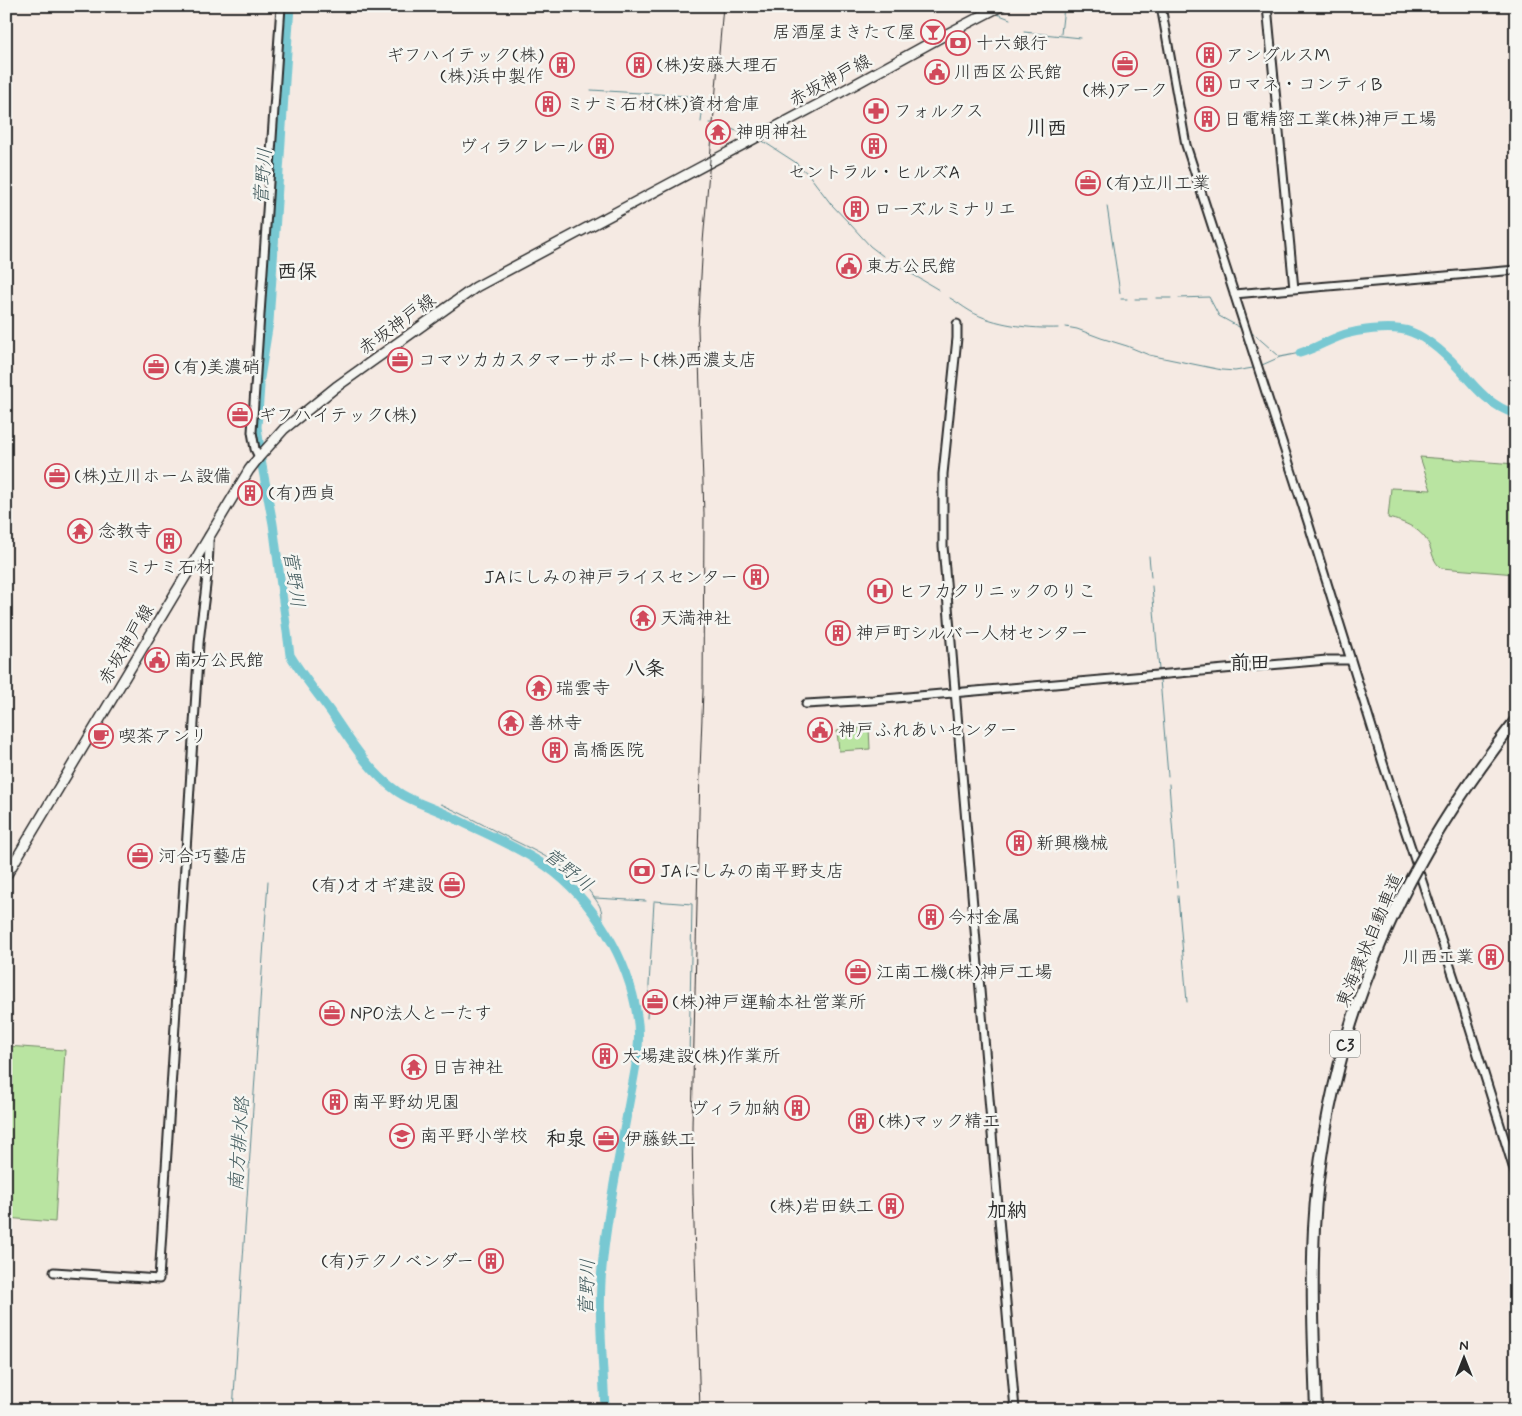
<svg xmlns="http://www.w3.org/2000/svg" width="1522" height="1416" font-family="Mynerve,'Klee One',sans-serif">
  <rect width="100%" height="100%" fill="#f5eae3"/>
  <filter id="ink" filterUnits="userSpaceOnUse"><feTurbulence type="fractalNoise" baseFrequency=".02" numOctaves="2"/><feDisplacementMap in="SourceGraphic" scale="10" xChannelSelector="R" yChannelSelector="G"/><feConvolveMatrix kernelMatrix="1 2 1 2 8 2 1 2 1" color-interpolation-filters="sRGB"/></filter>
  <g filter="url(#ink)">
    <path fill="#b9e4a1" stroke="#728866" d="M1420,457L1516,464V574L1441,568C1434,562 1433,556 1430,547C1423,529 1405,522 1388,518L1391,488L1431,490Z
      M869,727L870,749L839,751L837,731Z
      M6,1046L65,1050L55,1222L6,1218Z"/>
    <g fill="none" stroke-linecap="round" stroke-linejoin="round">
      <path stroke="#59898f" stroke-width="1" d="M981,6V8
        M1059,6L1064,7L1061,34
        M997,14L1010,19
        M1024,32L1081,38
        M591,90L704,97L701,122
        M710,123L718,124L750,136
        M761,140L795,162L809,175L831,204L851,225L870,246L883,256
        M1107,206L1120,293
        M890,261L939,290
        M950,298C957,302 963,307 970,311C993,325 1032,329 1058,328
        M1156,298H1171
        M1179,298L1209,297L1219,316L1241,328
        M1121,299H1127
        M1135,299H1147
        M1066,327L1077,329L1101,338L1127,346L1149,355L1222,370L1235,371L1253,368
        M1251,333L1255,335L1279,356
        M1262,365L1280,357L1300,353
        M1149,556L1151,577
        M1152,586L1159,670
        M1160,679L1168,776
        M1169,784L1177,887
        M441,804C461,813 480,823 499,833C532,850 571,865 593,896C600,905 605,913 600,924
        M1178,896L1187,1002
        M595,898L646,901
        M654,901L692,904L689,1060
        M647,1018L654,902
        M233,1410L268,881"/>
      <path stroke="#78c8d2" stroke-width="9" d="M1300,353C1318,348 1332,337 1350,333C1366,329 1396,326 1411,332C1428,338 1450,358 1462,372C1477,390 1492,407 1516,414
        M260,378L269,322L290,6
        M260,449L257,427L260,386
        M261,460L273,524L290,655C302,675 316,692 330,711C350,740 368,771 398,792C414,803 435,808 452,817C483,833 517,846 546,866C593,899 629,960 637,1016C642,1044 634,1075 629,1103C620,1153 608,1207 603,1258C597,1307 603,1360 605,1410"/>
      <defs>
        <path id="minor" d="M1161,6L1186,145L1308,522L1383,763L1455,981L1516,1176
          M1267,6L1294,289
          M1234,294L1516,270
          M957,324V338L943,474V546L1015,1410
          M259,457L255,449L252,432L281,6
          M806,704L873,700L1327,660H1351
          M54,1272L159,1279L199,644C202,608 210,573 209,536"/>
        <path id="major" d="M6,876L249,470L259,457L284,429L336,387L476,287L821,103L943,36L1001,6"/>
      </defs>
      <use href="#minor" stroke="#2b2b2b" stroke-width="11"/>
      <use href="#major" stroke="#2b2b2b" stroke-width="12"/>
      <use href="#minor" stroke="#f6f6f2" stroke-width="7"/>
      <use href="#major" stroke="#f6f6f2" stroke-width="9"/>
      <path stroke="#2b2b2b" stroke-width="1" d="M700,1410L693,1194L692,1127L700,770L703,691L704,514L698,328L703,242L723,6"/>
      <defs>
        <path id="highway-bridge" d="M1316,1410C1314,1349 1311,1289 1314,1228C1321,1101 1358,973 1421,861C1448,812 1481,765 1516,720"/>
      </defs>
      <use href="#highway-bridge" stroke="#2b2b2b" stroke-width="14" stroke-linecap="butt"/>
      <use href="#highway-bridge" stroke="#f6f6f2" stroke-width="10"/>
    </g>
  </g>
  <defs>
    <symbol id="bar-ring" viewBox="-11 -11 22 22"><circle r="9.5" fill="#f6f6f2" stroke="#d1495b" stroke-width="1.5"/><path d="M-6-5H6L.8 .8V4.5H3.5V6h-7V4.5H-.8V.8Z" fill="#d1495b"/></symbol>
    <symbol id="bank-ring" viewBox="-11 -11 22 22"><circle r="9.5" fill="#f6f6f2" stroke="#d1495b" stroke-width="1.5"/><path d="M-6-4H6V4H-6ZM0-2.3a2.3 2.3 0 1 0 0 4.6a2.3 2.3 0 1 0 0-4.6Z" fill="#d1495b"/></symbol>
    <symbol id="building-ring" viewBox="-11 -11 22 22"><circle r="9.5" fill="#f6f6f2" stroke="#d1495b" stroke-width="1.5"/><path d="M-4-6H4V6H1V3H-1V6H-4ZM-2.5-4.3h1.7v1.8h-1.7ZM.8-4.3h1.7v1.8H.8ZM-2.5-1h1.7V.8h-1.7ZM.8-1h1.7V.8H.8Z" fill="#d1495b"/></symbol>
    <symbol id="office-ring" viewBox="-11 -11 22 22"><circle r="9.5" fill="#f6f6f2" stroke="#d1495b" stroke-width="1.5"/><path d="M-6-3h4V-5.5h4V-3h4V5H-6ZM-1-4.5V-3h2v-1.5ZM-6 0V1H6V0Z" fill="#d1495b"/></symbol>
    <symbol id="civic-ring" viewBox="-11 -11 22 22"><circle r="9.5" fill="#f6f6f2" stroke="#d1495b" stroke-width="1.5"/><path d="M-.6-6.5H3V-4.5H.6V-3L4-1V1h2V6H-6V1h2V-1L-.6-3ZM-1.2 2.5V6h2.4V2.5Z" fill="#d1495b"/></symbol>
    <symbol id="pharmacy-ring" viewBox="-11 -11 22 22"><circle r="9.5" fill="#f6f6f2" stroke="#d1495b" stroke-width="1.5"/><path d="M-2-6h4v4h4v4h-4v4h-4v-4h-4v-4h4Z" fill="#d1495b"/></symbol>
    <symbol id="temple-ring" viewBox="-11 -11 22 22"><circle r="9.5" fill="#f6f6f2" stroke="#d1495b" stroke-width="1.5"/><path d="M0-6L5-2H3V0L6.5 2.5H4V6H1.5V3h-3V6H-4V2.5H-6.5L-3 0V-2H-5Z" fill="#d1495b"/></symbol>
    <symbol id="hospital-ring" viewBox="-11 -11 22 22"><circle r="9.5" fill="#f6f6f2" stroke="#d1495b" stroke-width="1.5"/><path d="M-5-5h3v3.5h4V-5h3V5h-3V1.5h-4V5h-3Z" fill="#d1495b"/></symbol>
    <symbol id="cafe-ring" viewBox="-11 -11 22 22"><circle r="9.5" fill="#f6f6f2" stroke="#d1495b" stroke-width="1.5"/><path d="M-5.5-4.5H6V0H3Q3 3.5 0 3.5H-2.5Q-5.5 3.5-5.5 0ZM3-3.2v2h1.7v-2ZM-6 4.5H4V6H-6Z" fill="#d1495b"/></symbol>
    <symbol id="school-ring" viewBox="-11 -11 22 22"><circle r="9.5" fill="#f6f6f2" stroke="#d1495b" stroke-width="1.5"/><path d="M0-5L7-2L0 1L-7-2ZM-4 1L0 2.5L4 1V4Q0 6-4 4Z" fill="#d1495b"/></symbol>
  </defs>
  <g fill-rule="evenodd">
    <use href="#bar-ring" x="919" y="18" width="28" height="28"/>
    <use href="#bank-ring" x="944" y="29" width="28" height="28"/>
    <use href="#building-ring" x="1195" y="41" width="28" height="28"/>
    <use href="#office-ring" x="1111" y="50" width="28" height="28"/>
    <use href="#building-ring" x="548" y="51" width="28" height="28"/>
    <use href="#building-ring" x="625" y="51" width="28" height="28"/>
    <use href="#civic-ring" x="923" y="58" width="28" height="28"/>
    <use href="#building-ring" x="1195" y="70" width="28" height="28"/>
    <use href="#building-ring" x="534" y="90" width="28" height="28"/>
    <use href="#pharmacy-ring" x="862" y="97" width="28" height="28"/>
    <use href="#building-ring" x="1193" y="105" width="28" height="28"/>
    <use href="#temple-ring" x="704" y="118" width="28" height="28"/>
    <use href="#building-ring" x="587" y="132" width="28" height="28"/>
    <use href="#building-ring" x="860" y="132" width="28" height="28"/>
    <use href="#office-ring" x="1074" y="169" width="28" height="28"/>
    <use href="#building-ring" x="842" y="195" width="28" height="28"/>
    <use href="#civic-ring" x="835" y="252" width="28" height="28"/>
    <use href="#office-ring" x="386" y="346" width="28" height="28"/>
    <use href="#office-ring" x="142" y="353" width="28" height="28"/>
    <use href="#office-ring" x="226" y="401" width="28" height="28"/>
    <use href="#office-ring" x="43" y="462" width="28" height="28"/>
    <use href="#building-ring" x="236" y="479" width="28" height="28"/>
    <use href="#temple-ring" x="66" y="517" width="28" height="28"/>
    <use href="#building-ring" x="155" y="527" width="28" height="28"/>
    <use href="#building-ring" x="742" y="563" width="28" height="28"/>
    <use href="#hospital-ring" x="866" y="577" width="28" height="28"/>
    <use href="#temple-ring" x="629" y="604" width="28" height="28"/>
    <use href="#building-ring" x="824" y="619" width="28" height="28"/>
    <use href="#civic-ring" x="143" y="646" width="28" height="28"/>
    <use href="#temple-ring" x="525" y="674" width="28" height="28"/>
    <use href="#temple-ring" x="497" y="709" width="28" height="28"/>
    <use href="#civic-ring" x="806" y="716" width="28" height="28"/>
    <use href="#cafe-ring" x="87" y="722" width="28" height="28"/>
    <use href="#building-ring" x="541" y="736" width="28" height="28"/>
    <use href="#building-ring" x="1005" y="829" width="28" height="28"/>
    <use href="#office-ring" x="126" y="842" width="28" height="28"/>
    <use href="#bank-ring" x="628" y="857" width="28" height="28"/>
    <use href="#office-ring" x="438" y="871" width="28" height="28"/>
    <use href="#building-ring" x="917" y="903" width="28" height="28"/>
    <use href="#building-ring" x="1477" y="943" width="28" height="28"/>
    <use href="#office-ring" x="844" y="958" width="28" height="28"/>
    <use href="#office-ring" x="641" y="988" width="28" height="28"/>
    <use href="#office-ring" x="318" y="999" width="28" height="28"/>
    <use href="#building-ring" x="591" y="1042" width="28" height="28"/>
    <use href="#temple-ring" x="400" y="1053" width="28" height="28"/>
    <use href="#building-ring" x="321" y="1088" width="28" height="28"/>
    <use href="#building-ring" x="783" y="1094" width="28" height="28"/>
    <use href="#building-ring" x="847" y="1107" width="28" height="28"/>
    <use href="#school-ring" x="388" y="1122" width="28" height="28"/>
    <use href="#office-ring" x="592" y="1125" width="28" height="28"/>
    <use href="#building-ring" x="877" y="1192" width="28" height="28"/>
    <use href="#building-ring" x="477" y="1247" width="28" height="28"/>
  </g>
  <g text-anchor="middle" stroke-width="5" stroke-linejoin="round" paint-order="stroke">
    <rect fill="#f6f6f2" stroke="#686867" stroke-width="1" x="1330" y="1030.5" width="30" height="27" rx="4"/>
    <g font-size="16" font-weight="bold" fill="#2b2b2b">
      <text x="1345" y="1050">C3</text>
    </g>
    <g font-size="18" fill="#2b2b2b" stroke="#f6f6f2" text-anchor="start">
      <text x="916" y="38" text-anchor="end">居酒屋まきたて屋</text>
      <text x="976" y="49">十六銀行</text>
      <text x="544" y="61" text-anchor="end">ギフハイテック(株)<tspan x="544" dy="21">(株)浜中製作</tspan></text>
      <text x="1226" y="61">アングルスM</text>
      <text x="656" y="71">(株)安藤大理石</text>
      <text x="954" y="78">川西区公民館</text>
      <text x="1226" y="90">ロマネ・コンティB</text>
      <text x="1125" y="96" text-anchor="middle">(株)アーク</text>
      <text x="566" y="110">ミナミ石材(株)資材倉庫</text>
      <text x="894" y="117">フォルクス</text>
      <text x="1224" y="125">日電精密工業(株)神戸工場</text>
      <text x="736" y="138">神明神社</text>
      <text x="584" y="152" text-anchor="end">ヴィラクレール</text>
      <text x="874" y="178" text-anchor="middle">セントラル・ヒルズA</text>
      <text x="1106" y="189">(有)立川工業</text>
      <text x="874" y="215">ローズルミナリエ</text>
      <text x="866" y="272">東方公民館</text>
      <text x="418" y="366">コマツカカスタマーサポート(株)西濃支店</text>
      <text x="174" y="373">(有)美濃硝</text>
      <text x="258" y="421">ギフハイテック(株)</text>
      <text x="74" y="482">(株)立川ホーム設備</text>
      <text x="268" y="499">(有)西貞</text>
      <text x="98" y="537">念教寺</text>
      <text x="169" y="573" text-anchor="middle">ミナミ石材</text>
      <text x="738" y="583" text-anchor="end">JAにしみの神戸ライスセンター</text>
      <text x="898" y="597">ヒフカクリニックのりこ</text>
      <text x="660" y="624">天満神社</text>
      <text x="856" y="639">神戸町シルバー人材センター</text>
      <text x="174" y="666">南方公民館</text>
      <text x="556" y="694">瑞雲寺</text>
      <text x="528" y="729">善林寺</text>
      <text x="838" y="736">神戸ふれあいセンター</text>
      <text x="118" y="742">喫茶アンリ</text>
      <text x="572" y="756">高橋医院</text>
      <text x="1036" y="849">新興機械</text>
      <text x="158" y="862">河合巧藝店</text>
      <text x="660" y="877">JAにしみの南平野支店</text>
      <text x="434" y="891" text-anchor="end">(有)オオギ建設</text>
      <text x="948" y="923">今村金属</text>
      <text x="1474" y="963" text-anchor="end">川西工業</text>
      <text x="876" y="978">江南工機(株)神戸工場</text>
      <text x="672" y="1008">(株)神戸運輸本社営業所</text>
      <text x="350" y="1019">NPO法人とーたす</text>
      <text x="622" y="1062">大場建設(株)作業所</text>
      <text x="432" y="1073">日吉神社</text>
      <text x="352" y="1108">南平野幼児園</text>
      <text x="780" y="1114" text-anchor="end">ヴィラ加納</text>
      <text x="878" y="1127">(株)マック精工</text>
      <text x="420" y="1142">南平野小学校</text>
      <text x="624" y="1145">伊藤鉄工</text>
      <text x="874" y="1212" text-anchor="end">(株)岩田鉄工</text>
      <text x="474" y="1267" text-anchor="end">(有)テクノベンダー</text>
    </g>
    <g font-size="18" fill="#2b2b2b" stroke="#f6f6f2">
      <text transform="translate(830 80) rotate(-28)" y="6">赤坂神戸線</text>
      <text transform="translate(397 324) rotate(-36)" y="6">赤坂神戸線</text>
      <text transform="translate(126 644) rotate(-59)" y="6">赤坂神戸線</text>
      <text transform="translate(1369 940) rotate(-67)" y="6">東海環状自動車道</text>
    </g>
    <g font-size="19" font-style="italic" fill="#425a5d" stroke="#f6f6f2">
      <text transform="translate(262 176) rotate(-86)" y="7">菅野川</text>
      <text transform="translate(295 579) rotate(82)" y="7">菅野川</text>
      <text transform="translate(569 869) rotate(39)" y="7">菅野川</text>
      <text transform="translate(238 1144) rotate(-86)" y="7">南方排水路</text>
      <text transform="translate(586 1287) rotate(-88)" y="7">菅野川</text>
    </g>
    <g font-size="20" font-weight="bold" fill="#2b2b2b" stroke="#f6f6f2">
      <text x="1047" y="135">川西</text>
      <text x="297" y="278">西保</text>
      <text x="1250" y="669">前田</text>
      <text x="645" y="675">八条</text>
      <text x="566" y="1145">和泉</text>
      <text x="1007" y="1217">加納</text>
    </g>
  </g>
  <rect width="1522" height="1416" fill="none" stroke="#f6f6f2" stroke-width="25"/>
  <rect x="12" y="12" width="1497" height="1391" fill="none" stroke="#2b2b2b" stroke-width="2" filter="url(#ink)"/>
  <g transform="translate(1464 1358)" stroke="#f6f6f2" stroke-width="4" paint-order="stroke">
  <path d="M0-4L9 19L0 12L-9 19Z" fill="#2b2b2b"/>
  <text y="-8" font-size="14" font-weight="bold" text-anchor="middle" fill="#2b2b2b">N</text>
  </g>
</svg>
